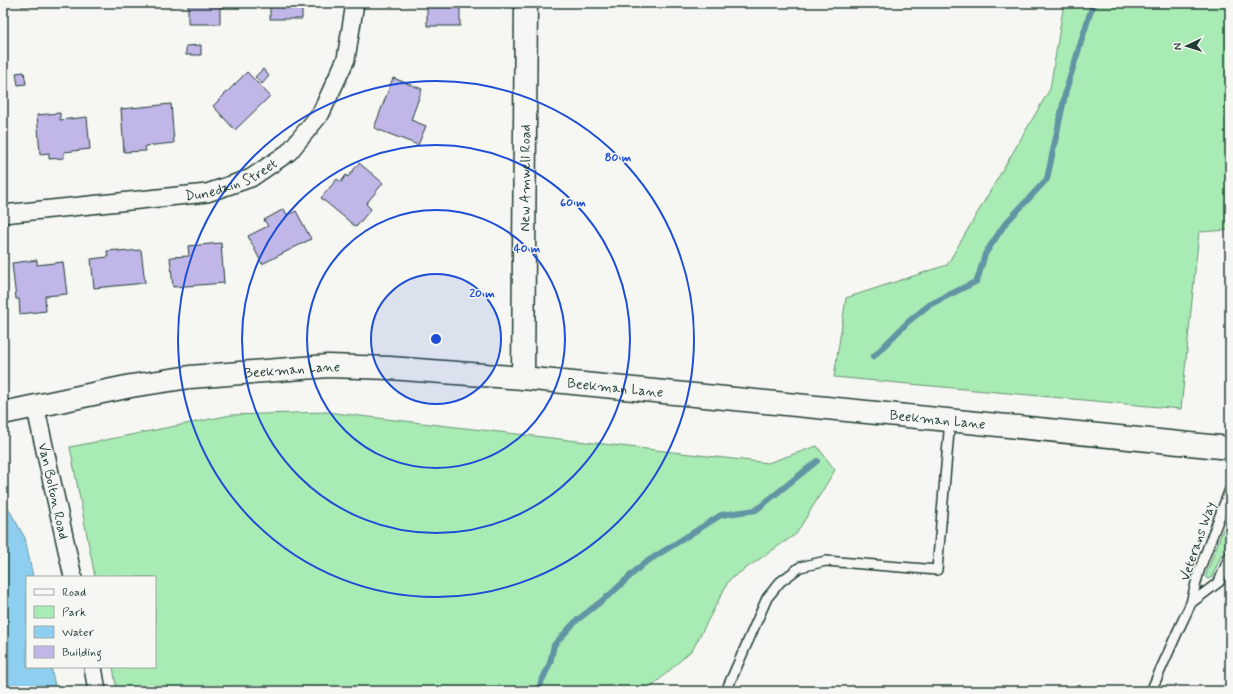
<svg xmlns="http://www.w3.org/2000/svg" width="1233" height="694" font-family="Mynerve,sans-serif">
  <rect width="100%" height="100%" fill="#f6f6f2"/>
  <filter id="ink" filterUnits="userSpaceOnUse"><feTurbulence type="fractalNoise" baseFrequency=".025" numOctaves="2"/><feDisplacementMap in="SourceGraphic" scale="8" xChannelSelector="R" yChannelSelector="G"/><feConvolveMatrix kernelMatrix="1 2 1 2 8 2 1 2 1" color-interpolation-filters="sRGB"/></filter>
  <g filter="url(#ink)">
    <path fill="#a9ebb4" stroke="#649474" d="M1064,3H1230V230L1199,232L1181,409L834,377L846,298L947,265L1050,89Z
      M326,412L768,463L817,446L835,470L796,534L729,580L693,649L647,691H117L113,667H155V577H95L70,447L231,415Z
      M1230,511V535L1212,577L1208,579L1206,578V574Z"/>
    <path fill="#8eceef" stroke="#6294a4" d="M3,504H6L25,538L33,577H27V667H51L56,691H3Z"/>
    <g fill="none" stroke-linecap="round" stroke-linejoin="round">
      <path stroke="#6294a4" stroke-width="6" d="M873,357L909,321L929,305L977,281L985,254L1005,224L1047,179L1066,90L1091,10L1095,3
        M533,691L539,687L550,663L554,645L576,621L613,592L643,564L721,515L756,510L817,461"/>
    </g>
    <path fill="#c1b6e8" stroke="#1f3d34" d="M21,3H45V6H21Z
      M188,3H240V7H220V24H188Z
      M270,3H302V19H270Z
      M407,3H460V26H427V5H407Z
      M201,45V55H186V46Z
      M3,69L8,72L3,81Z
      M263,69L269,76L262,84L255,77Z
      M24,72L26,84L18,85L16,73Z
      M247,72L270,96L235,130L213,106Z
      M393,78L422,89L411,120L426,126L418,145L374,128Z
      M171,104L174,143L145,146L146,151L124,152L121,109Z
      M60,113V120L87,117L90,149L64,152V158L49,159V153L40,154L37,115Z
      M5,131L8,159L3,160V132Z
      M359,163L383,183L366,204L371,209L356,227L321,198L337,179L341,182L346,175L348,177Z
      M284,209L287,215L296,211L311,239L262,264L248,236L268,226L264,220Z
      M221,243L224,283L173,287L170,257L189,256L188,246Z
      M119,250V252L141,250L145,283L94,288L91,259L108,257L107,251Z
      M37,260V265L63,262L67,294L45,296L46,311L20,314L19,299H16L12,263Z"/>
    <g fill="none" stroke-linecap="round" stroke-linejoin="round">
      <defs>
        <path id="service" d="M1191,603L1219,582L1230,555
          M726,691L767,598L780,582L800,567L826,561L937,570L950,420
          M1151,691L1177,633L1191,603L1199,571L1230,489"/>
        <g id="minor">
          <path id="s1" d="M3,214L207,193L251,178L289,152L321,113L346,59L355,3"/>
          <path id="s2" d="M35,405L73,577"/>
          <path d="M93,667L97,691"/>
        </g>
        <g id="tertiary">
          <path id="s3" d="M523,378L526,3"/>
          <path id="s4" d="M3,413L131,386L190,377L328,366L390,368L523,378L1230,448"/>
        </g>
      </defs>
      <use href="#service" stroke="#1f3d34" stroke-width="12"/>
      <use href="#minor" stroke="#1f3d34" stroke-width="20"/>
      <use href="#tertiary" stroke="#1f3d34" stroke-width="25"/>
      <use href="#service" stroke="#f6f6f2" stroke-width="9"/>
      <use href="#minor" stroke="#f6f6f2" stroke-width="17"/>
      <use href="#tertiary" stroke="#f6f6f2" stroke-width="22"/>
    </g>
  </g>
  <circle cx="436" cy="339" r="65" fill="#1d4ed8" fill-opacity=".12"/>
  <g fill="none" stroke="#1d4ed8" stroke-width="2">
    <circle cx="436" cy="339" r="65"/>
    <circle cx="436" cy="339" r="129"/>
    <circle cx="436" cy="339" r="194"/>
    <circle cx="436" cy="339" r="258"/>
  </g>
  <g text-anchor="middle" stroke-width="3" stroke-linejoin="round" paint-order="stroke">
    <g font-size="14" fill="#1f3d34" stroke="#f6f6f2">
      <text dy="5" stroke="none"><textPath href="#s1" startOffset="232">Dunedain Street</textPath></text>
      <text dy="5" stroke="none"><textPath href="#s3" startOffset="200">New Amwell Road</textPath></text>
      <text dy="5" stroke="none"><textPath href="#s4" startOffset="293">Beekman Lane</textPath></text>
      <text dy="5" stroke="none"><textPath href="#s4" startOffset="617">Beekman Lane</textPath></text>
      <text dy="5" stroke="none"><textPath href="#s4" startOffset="941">Beekman Lane</textPath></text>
      <text dy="5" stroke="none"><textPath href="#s2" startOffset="88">Van Bolton Road</textPath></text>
      <text transform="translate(1197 541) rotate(-71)" y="5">Veterans Way</text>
    </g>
  </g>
  <circle cx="436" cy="339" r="6" fill="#1d4ed8" stroke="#f6f6f2" stroke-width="2"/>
  <g font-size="12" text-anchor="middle" font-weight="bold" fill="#1d4ed8" stroke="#f6f6f2" stroke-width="3" stroke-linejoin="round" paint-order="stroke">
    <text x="618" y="161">80 m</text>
    <text x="573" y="206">60 m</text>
    <text x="527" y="252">40 m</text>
    <text x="482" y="297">20 m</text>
  </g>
  <rect width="1233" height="694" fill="none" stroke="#f6f6f2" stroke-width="16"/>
  <rect x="8" y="8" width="1217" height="678" fill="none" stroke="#1f3d34" stroke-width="1.5" filter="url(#ink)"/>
  <rect x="26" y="576" width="130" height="92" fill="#f6f6f2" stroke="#a0aca6"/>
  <rect x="34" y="589" width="20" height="6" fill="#f6f6f2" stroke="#a0aca6"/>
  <text x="62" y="596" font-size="12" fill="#1f3d34">Road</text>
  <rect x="34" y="606" width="20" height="12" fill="#a9ebb4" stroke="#a0aca6"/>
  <text x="62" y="616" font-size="12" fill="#1f3d34">Park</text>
  <rect x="34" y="626" width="20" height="12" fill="#8eceef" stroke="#a0aca6"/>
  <text x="62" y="636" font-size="12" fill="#1f3d34">Water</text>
  <rect x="34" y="646" width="20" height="12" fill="#c1b6e8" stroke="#a0aca6"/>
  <text x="62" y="656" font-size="12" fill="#1f3d34">Building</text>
  <g transform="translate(1187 46) rotate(266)" stroke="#f6f6f2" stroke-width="3" paint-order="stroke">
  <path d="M0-3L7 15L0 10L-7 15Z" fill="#1f3d34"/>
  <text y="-6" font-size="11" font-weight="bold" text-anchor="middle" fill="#1f3d34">N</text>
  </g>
</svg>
